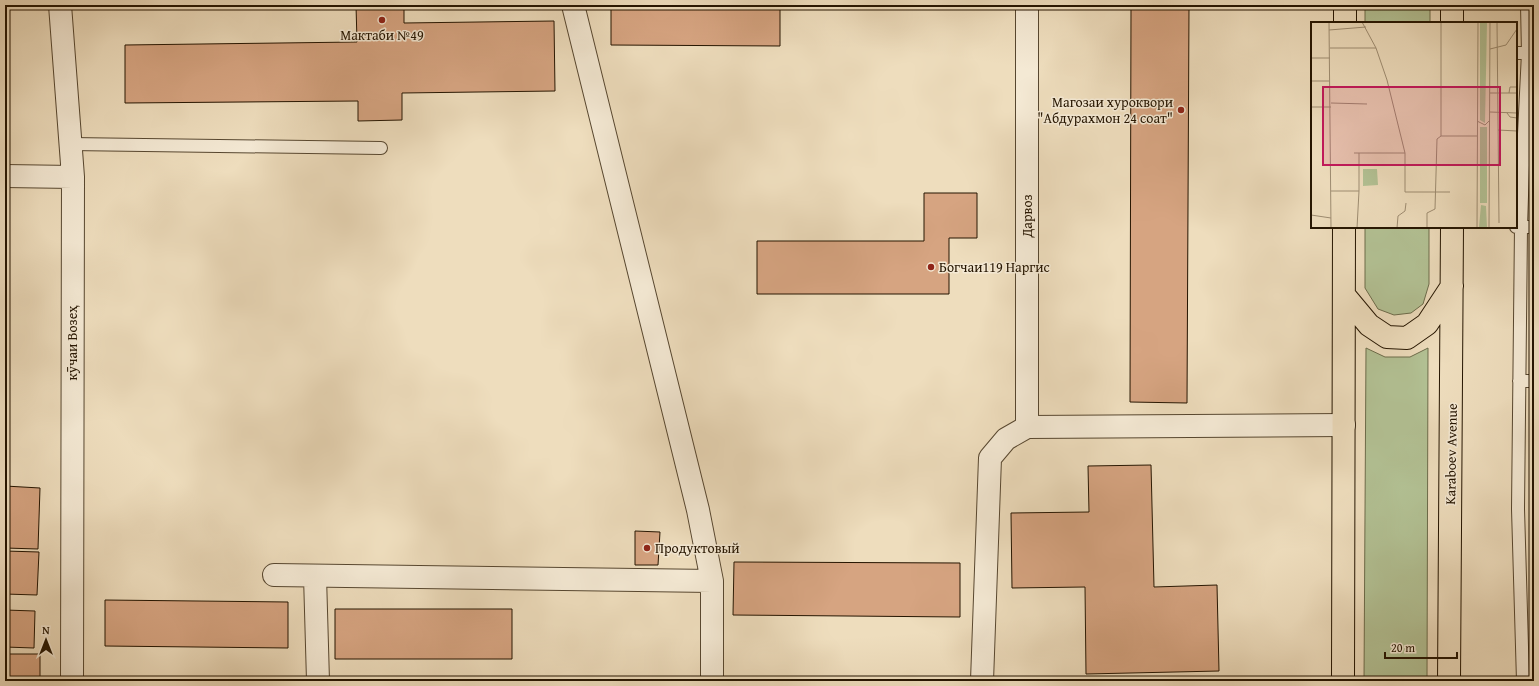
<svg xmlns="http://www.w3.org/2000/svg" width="1539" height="686" font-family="'Gentium Book Plus',serif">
  <rect width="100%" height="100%" fill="#eeddbd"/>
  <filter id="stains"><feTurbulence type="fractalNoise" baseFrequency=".005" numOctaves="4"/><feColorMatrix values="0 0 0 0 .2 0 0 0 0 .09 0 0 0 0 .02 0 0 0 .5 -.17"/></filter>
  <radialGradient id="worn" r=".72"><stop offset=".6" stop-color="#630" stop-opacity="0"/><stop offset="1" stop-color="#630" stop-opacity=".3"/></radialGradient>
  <path fill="#b3c295" stroke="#6c6c4b" d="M1365,5H1430V23H1365Z
    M1365,227H1429V284L1423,304L1411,313L1394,315L1378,309L1365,288Z
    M1366,348L1385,357H1410L1428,348L1427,681H1364Z"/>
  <path fill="#d6a481" stroke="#251501" d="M356,5H404V23L554,21L555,91L402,93V120L358,121V101L125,103V45L357,42Z
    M611,5H780V46L611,45Z
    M1131,7H1189L1187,403L1130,402Z
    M924,193H977V238H949V294H757V241H924Z
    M1151,465L1154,587L1217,585L1219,671L1086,674L1085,587L1012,588L1011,513L1089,512L1088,466Z
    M5,486L40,488L38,549L5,548Z
    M635,531L660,532L658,565H635Z
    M5,551L39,552L37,595L5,594Z
    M734,562L960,563V617L733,615Z
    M105,600L288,602V648L105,646Z
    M335,609H512V659H335Z
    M5,610L35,611L34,648L5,647Z
    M5,654H40V681H5Z"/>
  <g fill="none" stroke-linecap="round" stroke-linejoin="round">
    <defs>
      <path id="lane" d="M1516,53H1534
        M70,144L381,148
        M1516,227H1534
        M1519,381H1534
        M1523,681L1518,509L1521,227L1524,134L1528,53L1527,5"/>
      <path id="street" d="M60,5L73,177L72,681
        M573,5L698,510L712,581V681
        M1027,5V427
        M5,176L73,177
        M274,575L712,581
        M315,576L318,681
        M982,681L990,458L1006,439L1027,427L1344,425"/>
      <path id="highway" d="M1345,23V5
        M1452,23V5
        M1344,295L1369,325L1387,337L1407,338L1427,324L1452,286
        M1343,681L1344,227
        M1449,681L1452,227"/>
    </defs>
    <use href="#lane" stroke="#574730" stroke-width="14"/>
    <use href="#street" stroke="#574730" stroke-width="24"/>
    <use href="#highway" stroke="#251501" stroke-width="24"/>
    <use href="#lane" stroke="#f4e9d4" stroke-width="12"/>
    <use href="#street" stroke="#f4e9d4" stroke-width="22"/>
    <use href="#highway" stroke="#eeddbd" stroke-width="22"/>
  </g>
  <g fill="#8f2418" stroke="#f4e9d4" stroke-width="1.5">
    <circle cx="382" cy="20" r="4"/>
    <circle cx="1181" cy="110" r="4"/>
    <circle cx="931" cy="267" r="4"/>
    <circle cx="647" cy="548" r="4"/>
  </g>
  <g text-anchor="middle" stroke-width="3" stroke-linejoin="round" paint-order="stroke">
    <g font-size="14" fill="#251501" stroke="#f4e9d4" text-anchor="start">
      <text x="382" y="40" text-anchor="middle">Мактаби №49</text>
      <text x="1173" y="107" text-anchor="end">Магозаи хуроквори<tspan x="1173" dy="16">"Абдурахмон 24 соат"</tspan></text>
      <text x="939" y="272">Богчаи119 Наргис</text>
      <text x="655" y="553">Продуктовый</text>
    </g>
    <g font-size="14" fill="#251501" stroke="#f4e9d4">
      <text transform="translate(1027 216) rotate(-90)" y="5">Дарвоз</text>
      <text transform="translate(72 343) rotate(-90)" y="5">кӯчаи Возеҳ</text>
      <text transform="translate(1451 454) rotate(-89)" y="5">Karaboev Avenue</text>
    </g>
  </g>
  <g transform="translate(1311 22)">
    <rect width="206" height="206" fill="#eeddbd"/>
    <path d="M169,0H176L174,101L169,98ZM169,105H176V181H169ZM52,147H66L67,163L52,164ZM170,183L175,184L176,205H168Z" fill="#b3c295"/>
    <path fill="none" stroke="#9e8d72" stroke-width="1" d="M18,0L20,206M51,0L65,26L76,58L94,131V170H139M130,0V114M186,0L188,201M18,8L55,5M19,26H65M179,27L195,23L206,7M0,36H19M0,59H18M179,71H206M198,71L199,65H206M20,81L56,82M0,85H20M179,90L206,91M196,91L199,95L206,96M166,99L174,103L179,98M187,108L206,109M43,131H94M20,169H48V131M0,193L20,196M46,206L48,169M86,206L87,194L94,189L95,181M116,206V191L124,187L126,117L130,114H166M166,206L167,0M178,206L179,0"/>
    <path fill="#c2185b" fill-opacity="0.15" stroke="#c2185b" stroke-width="2" d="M12,65H189V143H12Z"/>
    <rect width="206" height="206" fill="none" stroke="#251501" stroke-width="2"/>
  </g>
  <rect width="1539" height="686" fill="none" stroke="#eeddbd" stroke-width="20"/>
  <rect x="6" y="6" width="1527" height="674" fill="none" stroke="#251501" stroke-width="2"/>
  <rect x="10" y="10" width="1519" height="666" fill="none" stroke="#251501"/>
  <g transform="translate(46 640)" stroke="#f4e9d4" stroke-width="3" paint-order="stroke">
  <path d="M0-3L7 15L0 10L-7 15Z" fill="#251501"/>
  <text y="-6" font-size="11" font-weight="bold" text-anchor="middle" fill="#251501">N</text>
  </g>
  <path d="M1385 652v6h72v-6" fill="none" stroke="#251501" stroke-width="2"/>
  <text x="1391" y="652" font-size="12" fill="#251501" stroke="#f4e9d4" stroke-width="3" paint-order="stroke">20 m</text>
  <rect width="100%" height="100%" filter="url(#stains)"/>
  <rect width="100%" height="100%" fill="url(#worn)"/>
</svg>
